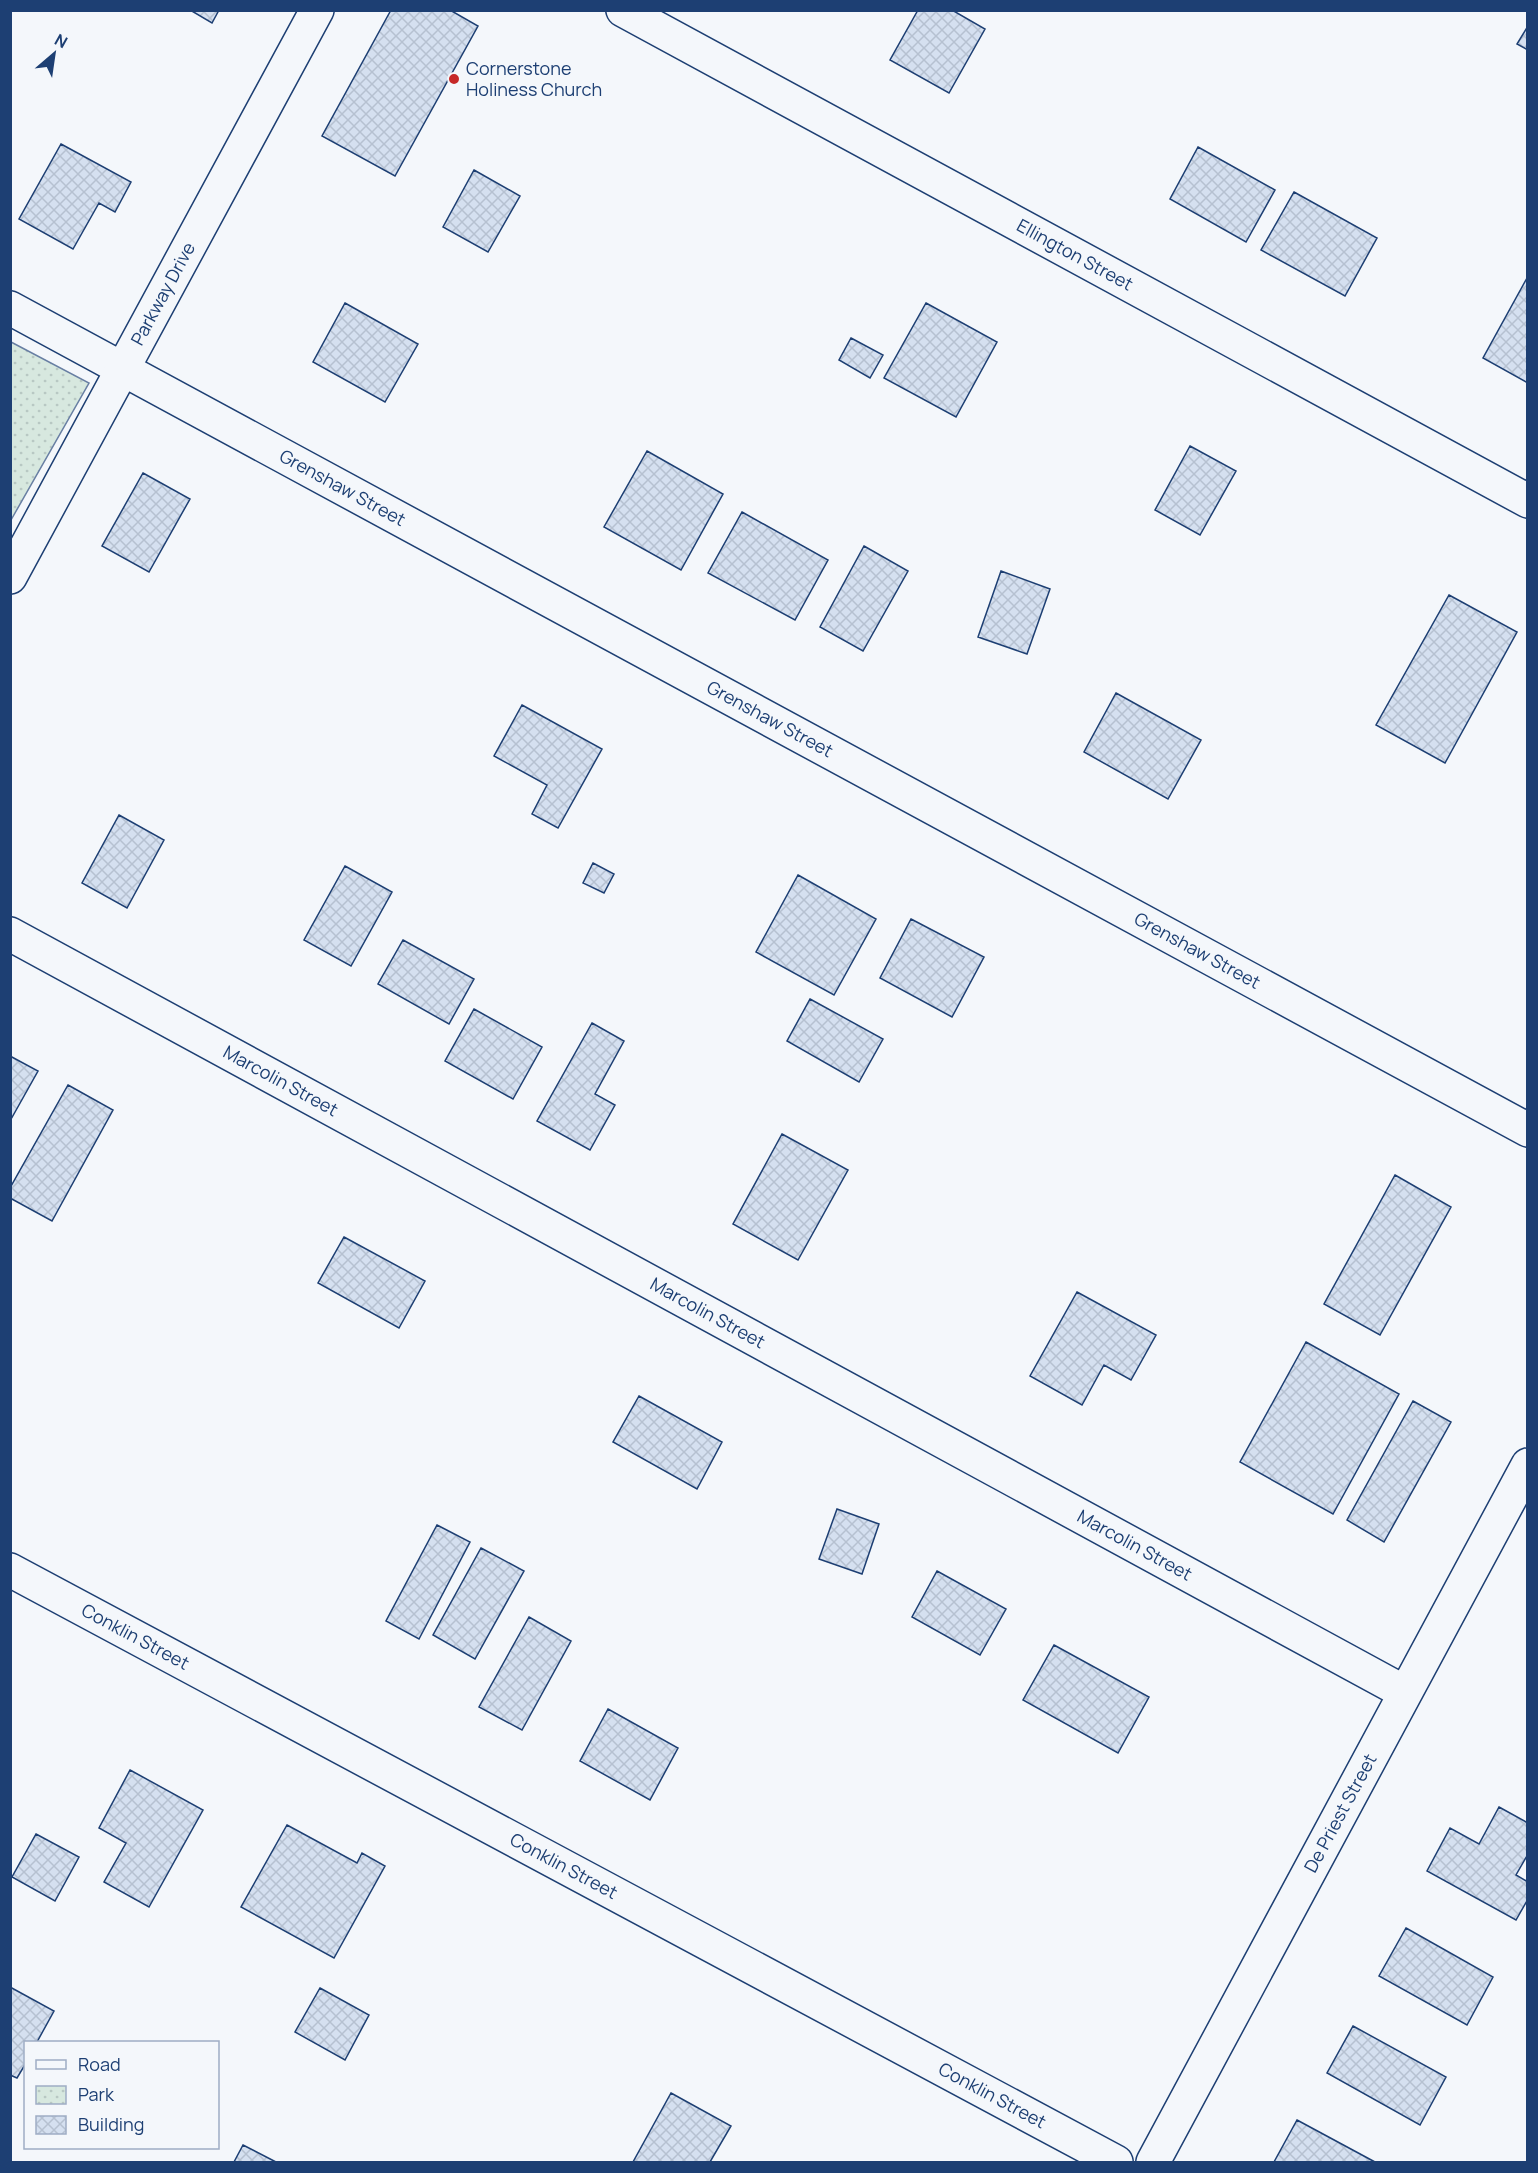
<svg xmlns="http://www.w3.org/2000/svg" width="1538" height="2173" font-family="Manrope,sans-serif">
  <defs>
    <pattern id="park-dots" width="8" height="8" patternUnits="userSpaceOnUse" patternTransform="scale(1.5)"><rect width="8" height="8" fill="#d7e8df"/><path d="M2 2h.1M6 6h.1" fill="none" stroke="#b8c8c3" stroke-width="1.8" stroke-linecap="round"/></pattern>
    <pattern id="building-cross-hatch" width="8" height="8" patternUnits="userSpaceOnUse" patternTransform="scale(1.5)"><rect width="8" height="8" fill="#d5e0f0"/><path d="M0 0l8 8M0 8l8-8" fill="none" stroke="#b6c1d1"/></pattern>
  </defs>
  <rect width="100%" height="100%" fill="#f4f7fb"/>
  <path fill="url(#park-dots)" stroke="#687fa3" stroke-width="1.5" d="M11,342L89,383L11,520Z"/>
  <path fill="url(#building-cross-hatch)" stroke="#1d3f73" stroke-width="1.5" d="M190,10H219L212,23Z
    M391,10H450L478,26L395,176L322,136Z
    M918,10H952L985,29L949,93L890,60Z
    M1528,26V50L1517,44Z
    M61,144L131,182L115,212L99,203L73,249L19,219Z
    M1198,147L1275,190L1246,242L1170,199Z
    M474,170L520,196L488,252L443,227Z
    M1294,192L1377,238L1345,296L1261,250Z
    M1527,278H1528V383L1483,358Z
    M345,303L418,344L385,402L313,362Z
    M926,303L997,342L956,417L884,378Z
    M851,338L883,355L870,378L839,360Z
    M1190,446L1236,471L1200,535L1155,510Z
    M647,451L723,494L681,570L604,527Z
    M143,473L190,499L149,572L102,546Z
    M742,512L828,560L795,620L708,573Z
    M864,546L908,571L863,651L820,627Z
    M1001,571L1050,589L1027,654L978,637Z
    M1449,595L1517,632L1445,763L1376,725Z
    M1116,693L1201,740L1168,799L1084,752Z
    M522,705L602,749L558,828L532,814L547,785L494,756Z
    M119,815L164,840L127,908L82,883Z
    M593,863L614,874L604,893L583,883Z
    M345,866L392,892L351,966L304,940Z
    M798,875L876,919L834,995L756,952Z
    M911,919L984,957L952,1017L880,978Z
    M403,940L474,979L449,1024L378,984Z
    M810,999L883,1039L859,1082L787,1041Z
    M474,1009L542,1047L513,1099L445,1061Z
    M592,1023L624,1041L595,1094L615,1105L590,1150L537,1121Z
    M10,1056L38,1071L10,1121Z
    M68,1085L113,1110L52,1221L10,1198V1188Z
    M782,1134L848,1170L798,1260L733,1224Z
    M1395,1175L1451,1207L1380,1335L1324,1304Z
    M344,1237L425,1281L399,1328L318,1283Z
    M1077,1292L1156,1335L1131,1380L1104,1365L1082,1405L1030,1376Z
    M1306,1342L1399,1394L1333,1514L1240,1462Z
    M639,1396L722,1442L697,1489L613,1442Z
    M1413,1401L1451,1422L1384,1542L1347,1520Z
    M837,1509L879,1524L862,1574L819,1559Z
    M437,1525L470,1542L419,1639L386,1621Z
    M481,1548L524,1571L475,1659L433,1635Z
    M937,1571L1006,1609L980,1655L912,1617Z
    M529,1617L571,1641L522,1730L479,1707Z
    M1054,1645L1149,1697L1118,1753L1023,1700Z
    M608,1709L678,1748L650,1800L580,1761Z
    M130,1770L203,1810L149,1907L104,1882L126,1843L99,1828Z
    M1499,1807L1528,1823V1854L1516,1875L1528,1882V1899L1516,1920L1427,1871L1450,1828L1479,1844Z
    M287,1825L357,1863L362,1853L385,1866L334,1958L241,1907Z
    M36,1834L79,1857L55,1901L12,1877Z
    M1406,1928L1493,1977L1467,2025L1379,1976Z
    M10,1987L54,2011L37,2042H26V2063L17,2078L10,2075Z
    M320,1988L369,2015L345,2060L295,2032Z
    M1353,2026L1446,2077L1420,2125L1327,2073Z
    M671,2093L731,2126L710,2162H633Z
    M1297,2120L1375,2162H1274Z
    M243,2145L276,2162H234Z"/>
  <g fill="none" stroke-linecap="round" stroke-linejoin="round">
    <defs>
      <g id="minor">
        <path id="s1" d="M623,10L1528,501"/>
        <path id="s2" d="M10,308L1528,1130"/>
        <path id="s3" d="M10,577L317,10"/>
        <path id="s4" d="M10,934L1404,1692"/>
        <path id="s5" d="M10,1570L1116,2162"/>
      </g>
      <g id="tertiary">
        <path id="s6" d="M1153,2162L1528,1465"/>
      </g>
    </defs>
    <use href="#minor" stroke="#1d3f73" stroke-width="36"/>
    <use href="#tertiary" stroke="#1d3f73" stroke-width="36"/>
    <use href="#minor" stroke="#f4f7fb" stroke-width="33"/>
    <use href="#tertiary" stroke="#f4f7fb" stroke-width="33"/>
  </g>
  <circle fill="#c62828" stroke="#f4f7fb" stroke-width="2" cx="454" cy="79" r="6"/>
  <g text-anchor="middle" stroke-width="4.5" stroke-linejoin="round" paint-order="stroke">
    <g font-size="18" fill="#1d3f73" stroke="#f4f7fb" text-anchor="start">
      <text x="466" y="75">Cornerstone<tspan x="466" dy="21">Holiness Church</tspan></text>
    </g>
    <g font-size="18" fill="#1d3f73" stroke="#f4f7fb">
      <text dy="6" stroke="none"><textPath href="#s1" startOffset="514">Ellington Street</textPath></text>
      <text dy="6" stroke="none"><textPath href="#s3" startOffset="322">Parkway Drive</textPath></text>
      <text dy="6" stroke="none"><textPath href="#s2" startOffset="378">Grenshaw Street</textPath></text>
      <text dy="6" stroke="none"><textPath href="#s2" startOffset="864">Grenshaw Street</textPath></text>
      <text dy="6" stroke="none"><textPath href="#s2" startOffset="1350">Grenshaw Street</textPath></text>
      <text dy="6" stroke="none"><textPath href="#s4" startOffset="308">Marcolin Street</textPath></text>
      <text dy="6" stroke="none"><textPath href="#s4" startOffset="794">Marcolin Street</textPath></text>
      <text dy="6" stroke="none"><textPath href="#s4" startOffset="1280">Marcolin Street</textPath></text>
      <text dy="6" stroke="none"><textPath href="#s5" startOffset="142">Conklin Street</textPath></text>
      <text dy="6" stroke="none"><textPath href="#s6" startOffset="396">De Priest Street</textPath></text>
      <text dy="6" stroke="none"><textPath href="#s5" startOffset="628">Conklin Street</textPath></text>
      <text dy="6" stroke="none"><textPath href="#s5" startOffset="1114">Conklin Street</textPath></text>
    </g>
  </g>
  <rect width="1538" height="2173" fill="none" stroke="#1d3f73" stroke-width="24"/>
  <rect x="24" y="2041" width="195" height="108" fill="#f4f7fb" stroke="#9eadc5" stroke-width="1.5"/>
  <rect x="36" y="2060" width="30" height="9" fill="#f4f7fb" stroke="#9eadc5" stroke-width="1.5"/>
  <text x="78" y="2071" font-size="18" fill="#1d3f73">Road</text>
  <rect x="36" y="2086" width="30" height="18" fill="url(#park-dots)" stroke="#9eadc5" stroke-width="1.5"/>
  <text x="78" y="2101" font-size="18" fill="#1d3f73">Park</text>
  <rect x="36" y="2116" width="30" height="18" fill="url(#building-cross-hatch)" stroke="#9eadc5" stroke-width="1.5"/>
  <text x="78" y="2131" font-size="18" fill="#1d3f73">Building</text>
  <g transform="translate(54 54) rotate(29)" stroke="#f4f7fb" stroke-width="4.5" paint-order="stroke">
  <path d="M0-4.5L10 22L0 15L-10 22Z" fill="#1d3f73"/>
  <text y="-9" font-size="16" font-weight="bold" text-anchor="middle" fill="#1d3f73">N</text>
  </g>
</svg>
